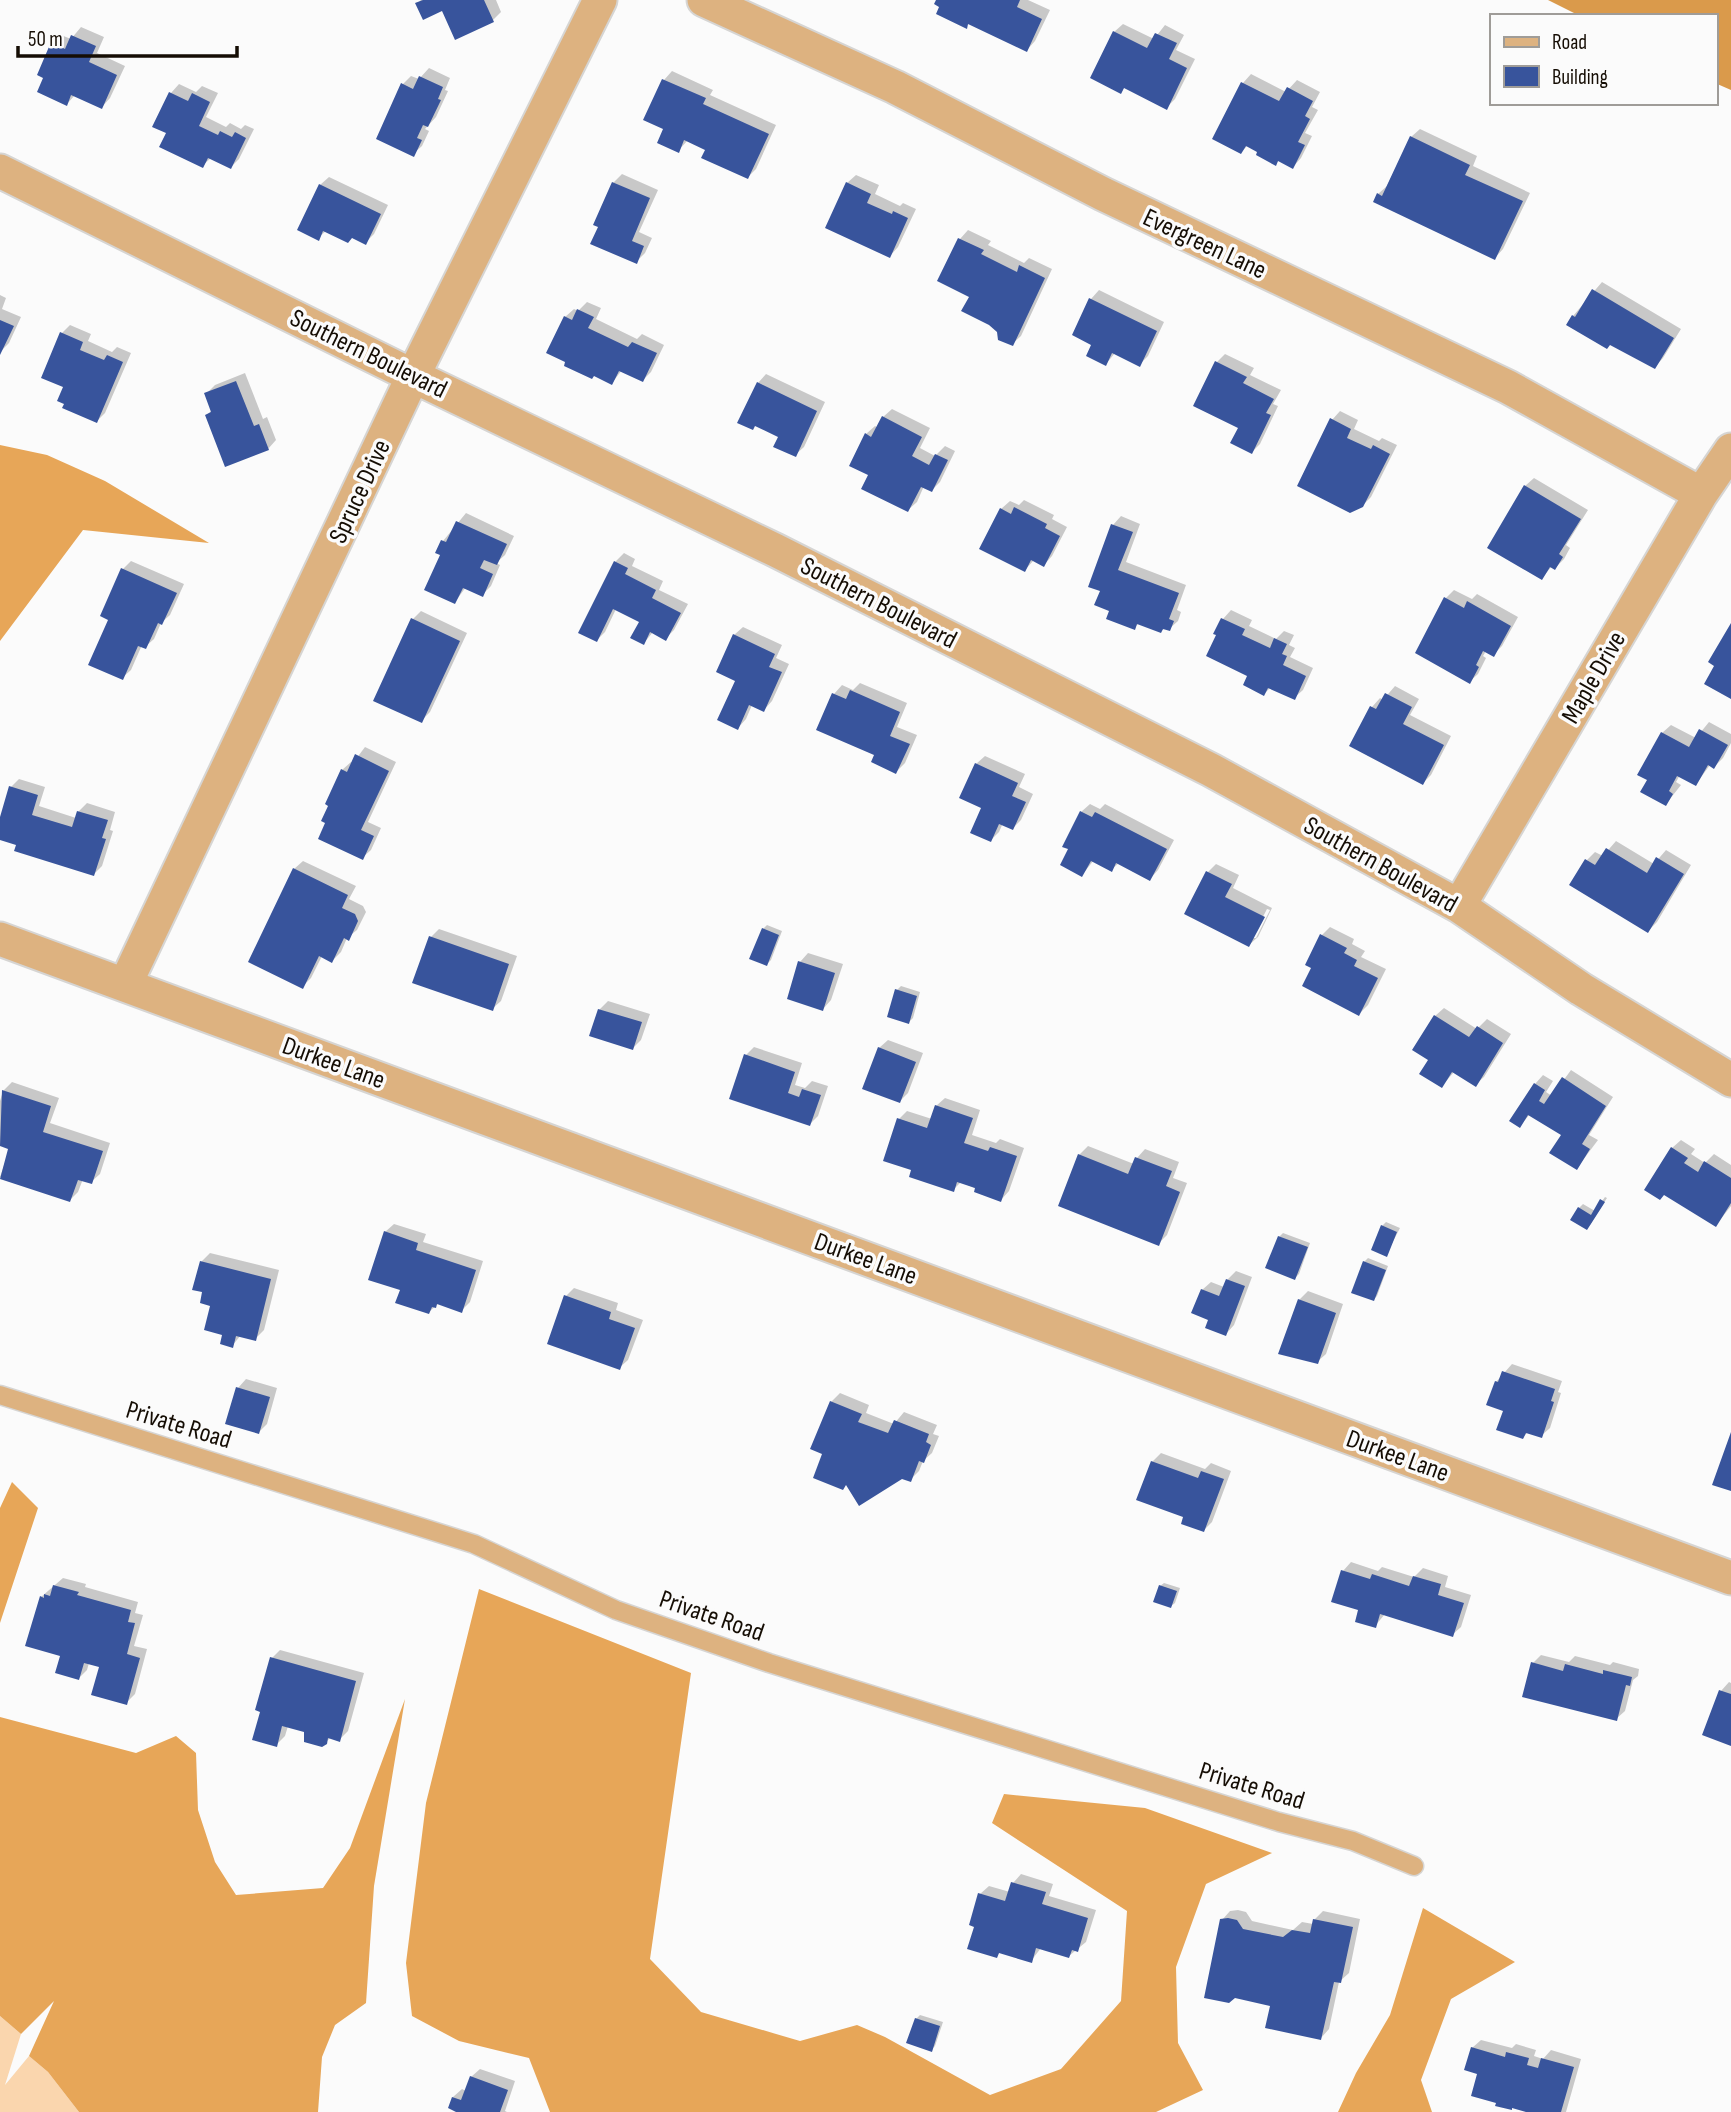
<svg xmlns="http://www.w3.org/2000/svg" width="1731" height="2112" font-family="'Sofia Sans Condensed',sans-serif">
  <rect width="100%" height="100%" fill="#fbfbfb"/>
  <path fill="#fad6ae" d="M0,2016L21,2034L5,2085L29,2056L48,2072L79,2112H0Z"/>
  <path fill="#e7a658" d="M0,445L47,455L105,481L209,543L83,530L0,641Z
    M12,1482L38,1508L0,1623V1508Z
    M479,1589L691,1673L650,1959L701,2012L800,2041L857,2025L885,2037L990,2095L1061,2069L1121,2001L1127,1911L992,1823L1004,1794L1145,1808L1272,1853L1206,1884L1176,1967L1178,2043L1203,2090L1156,2112H550L529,2058L459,2041L412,2016L406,1963L426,1803Z
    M405,1699L374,1886L366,2003L335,2025L322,2057L318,2112H79L48,2072L29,2056L54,2001L21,2034L0,2016V1717L136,1753L176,1736L196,1753L198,1810L215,1862L236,1895L323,1888L350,1848Z
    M1423,1908L1515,1962L1451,1999L1421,2080L1432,2112H1338L1356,2073L1390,2015Z"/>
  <path fill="#da9a4b" d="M1548,0H1731V90L1715,83V16H1580Z"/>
  <path fill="#0003" fill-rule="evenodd" d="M421,0H496L501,12L493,20L417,4Z
    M938,0H1028L1050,10L1035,41L1027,50L970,23L966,26L942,6Z
    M1123,24L1154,39L1165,25L1184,35L1176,50L1195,59L1175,99L1166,108L1125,87L1121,91L1114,32Z
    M81,27L104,37L97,53L125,66L110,98L102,107L75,95L67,104L53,43L61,35L71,39Z
    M429,68L450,78L445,90L448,91L436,117L425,129L429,131L422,146L413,154L403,84L411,76L419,79Z
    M672,71L713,90L710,95L776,125L756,169L748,177L708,149L688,140L678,151L666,128L645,120L664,80Z
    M1251,74L1286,92L1297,80L1320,92L1312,107L1318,110L1305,133L1312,136L1301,158L1293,167L1279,160L1275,164L1248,145L1241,152L1214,138L1243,83Z
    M179,84L196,92L202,86L218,93L206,117L226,127L230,123L241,129L245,125L254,129L239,159L231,167L211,158L202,166L168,132L154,126L171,93Z
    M1420,129L1477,156L1473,166L1530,193L1503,249L1495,258L1378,194L1387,186L1411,137Z
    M622,174L658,190L639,232L652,238L645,253L636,262L613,183Z
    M856,175L879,185L875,194L900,206L903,203L916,209L898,247L890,256L847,183Z
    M329,177L388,205L374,234L366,242L353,236L326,231L318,238L320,185Z
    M968,230L991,241L988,245L1024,263L1029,258L1052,269L1021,336L1012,344L971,296L939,281L960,239Z
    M1602,282L1681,329L1663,358L1655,367L1610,343L1573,316Z
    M1099,290L1164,322L1148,356L1139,365L1115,353L1106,364L1093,344L1091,299Z
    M0,295L6,298L2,309L21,317L9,343L0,352Z
    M587,302L601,308L596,319L637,339L642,334L664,345L651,372L643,380L622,370L612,383L565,317L574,309L578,311Z
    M70,325L91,334L88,341L112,352L117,347L131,353L105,413L97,421L66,386L62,333Z
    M1225,354L1254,368L1250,375L1281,390L1273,404L1278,406L1260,444L1252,452L1217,362Z
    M245,373L263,419L267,417L276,440L268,449L207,415L212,410L206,394L215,385Z
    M766,374L825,402L804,447L795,455L780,436L756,425L758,383Z
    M892,409L930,428L920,448L935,456L945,446L955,451L940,482L932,490L924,486L917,502L908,510L871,474L866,434L875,426L878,428L883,417Z
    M1340,411L1358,420L1354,429L1379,441L1382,438L1397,445L1371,497L1362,506L1332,420Z
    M1534,478L1588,510L1566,545L1570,548L1564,559L1555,568L1552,566L1542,578L1525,486Z
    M1024,500L1054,515L1052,519L1067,527L1052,556L1044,565L1034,560L1025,570L1001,509L1010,501L1019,505Z
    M466,513L514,536L505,555L496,563L500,565L491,586L482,595L466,587L455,602L443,554V541Z
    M1121,516L1140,524L1126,562L1186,585L1177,610L1181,612L1178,621L1169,629L1165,628L1161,631L1139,623L1134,628L1111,610L1102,590L1113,525Z
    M624,553L635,559L632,566L663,581L659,590L688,604L674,630L666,638L653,632L644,643L641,621L616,609L605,632L597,640L615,562Z
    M131,561L184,584L170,615L161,623L154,639L145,647L142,645L131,670L122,678L110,620L123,569Z
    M1454,590L1472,599L1477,594L1518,617L1502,646L1493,655L1486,651L1483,656L1486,658L1478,674L1469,682L1446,598Z
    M1231,610L1252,620L1249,626L1276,639L1284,631L1294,635L1289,645L1295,648L1290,657L1313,668L1303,690L1294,698L1271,687L1264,694L1216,633L1223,619Z
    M421,611L467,633L430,712L421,721L413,619Z
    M743,627L782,645L776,658L789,664L772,701L764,710L752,705L746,719L738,728L734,635Z
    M860,683L907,703L897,727L917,735L905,763L896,772L877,754L834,694L842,685L853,690Z
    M1395,686L1419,699L1410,715L1451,736L1431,775L1423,783L1352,745L1372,707L1380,698L1383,700Z
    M1709,722L1731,734V743L1723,758L1714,767L1710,765L1696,784L1680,775L1676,782L1681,785L1666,804L1649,779L1662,733L1671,725L1696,738Z
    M365,747L396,762L368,822L381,828L371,850L362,858L328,822L342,770L351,762L353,763Z
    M985,756L1025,774L1019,787L1033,794L1021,820L1013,828L1003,823L999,832L991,840L976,764Z
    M19,779L45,787L39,806L76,818L78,812L87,803L115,812L110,830L113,831L102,866L94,874L0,838V823L11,787Z
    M1090,804L1100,809L1105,804L1174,840L1158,870L1150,879L1119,863L1112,869L1094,860L1082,875L1070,849L1081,812Z
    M1616,841L1654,864L1666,850L1691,865L1657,922L1648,931L1587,860L1595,852L1603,856Z
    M303,861L356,886L349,899L363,906L366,912L357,930L347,938L341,952L332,961L322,956L311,978L303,986L294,869Z
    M1216,864L1239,875L1233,888L1272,908L1258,937L1249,945L1208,872ZM1267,909L1270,910L1256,938H1252Z
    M767,925L782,931L771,960L767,964L763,929Z
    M1330,927L1354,939L1352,944L1365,951L1361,957L1386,969L1368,1005L1359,1014L1313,967L1322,935Z
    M439,929L517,956L501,1001L492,1009L431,937Z
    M808,953L843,964L831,1000L823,1009L800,962Z
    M901,986L920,992L913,1018L909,1022L897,990Z
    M608,1001L650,1014L641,1040L633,1048L599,1010Z
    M1444,1008L1477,1029L1487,1019L1511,1034L1484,1077L1475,1085L1454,1072L1442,1086L1431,1060L1435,1016Z
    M888,1040L923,1053L908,1093L900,1101L879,1048Z
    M754,1047L802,1063L795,1085L805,1088L812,1081L828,1086L818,1116L810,1124L746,1055Z
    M1571,1070L1613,1097L1589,1135L1598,1140L1577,1168L1563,1135L1530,1114L1520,1126L1535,1084L1543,1075L1553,1081L1546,1092L1552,1096Z
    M12,1082L59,1098L50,1123L110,1143L100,1174L91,1182L83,1179L78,1192L70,1200L0,1177L10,1148L0,1145V1101L3,1091Z
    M945,1098L980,1110L972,1135L996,1143L1000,1139L1024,1148L1009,1191L1001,1200L961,1182L953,1190L914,1169L899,1119L907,1111L932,1119L936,1106Z
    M1681,1140L1695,1149L1691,1154L1705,1163L1714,1154L1731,1165V1206L1716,1225L1672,1148Z
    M1088,1146L1134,1164L1137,1158L1145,1149L1179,1162L1173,1178L1187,1183L1167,1235L1158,1244L1079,1155Z
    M1605,1197L1607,1198L1590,1225L1579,1208L1583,1204L1595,1211Z
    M1386,1222L1400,1228L1386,1255L1382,1226Z
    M394,1224L426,1234L423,1242L483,1261L470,1302L461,1311L439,1303L429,1312L402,1289L385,1232Z
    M1283,1233L1310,1243L1299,1274L1295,1278L1279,1237Z
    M210,1253L279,1270L264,1330L255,1339L241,1335L232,1346L224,1334L205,1291L201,1262Z
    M1368,1258L1388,1266L1377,1296L1374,1299L1364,1262Z
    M1236,1271L1252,1277L1234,1325L1226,1334L1210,1319L1202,1290L1211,1282L1224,1287L1227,1280Z
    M574,1288L618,1303L616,1310L643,1320L628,1360L619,1368L566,1296Z
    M1308,1291L1343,1304L1326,1354L1317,1362L1299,1300Z
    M1512,1364L1562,1381L1558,1392L1561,1393L1550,1428L1541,1436L1528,1432L1523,1437L1496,1382Z
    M246,1379L277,1388L267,1424L259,1432L228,1423L238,1388Z
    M840,1393L869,1405L866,1413L894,1424L904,1412L937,1425L933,1434L939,1436L932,1453L923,1461L919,1471L910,1480L825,1453L831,1402Z
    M1161,1453L1205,1469L1211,1463L1231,1471L1212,1522L1204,1530L1186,1516L1152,1462Z
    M1351,1562L1378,1571L1382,1567L1414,1577L1423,1568L1448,1576L1445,1587L1471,1595L1461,1627L1452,1635L1385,1614L1375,1626L1361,1609L1343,1571Z
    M63,1578L86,1584L85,1587L138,1602L135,1613L143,1615L134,1646L147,1649L135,1694L126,1703L101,1666L89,1663L87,1670L79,1678L62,1655L41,1597Z
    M1164,1583L1180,1588L1175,1603L1171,1606L1160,1586Z
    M280,1650L364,1673L348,1731L339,1740L331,1737L326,1742L306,1730L288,1726L285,1736L276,1745L272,1658Z
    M1541,1655L1569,1662L1575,1656L1610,1665L1613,1662L1639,1669L1638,1676L1633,1680L1625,1711L1616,1719L1533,1663Z
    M1729,1682L1731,1683V1744L1721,1691Z
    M1021,1874L1053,1884L1049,1896L1096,1910L1086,1942L1069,1956L1041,1948L1031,1961L1001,1951L996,1956L976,1926L980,1894L989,1886L1010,1892L1013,1883Z
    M1238,1910L1246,1912L1252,1921L1293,1930L1302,1922L1313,1924L1314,1920L1323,1911L1360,1919L1349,1973L1339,1982L1329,2029L1321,2038L1272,2004L1222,1920L1230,1911Z
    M920,2015L943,2022L935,2046L931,2050L916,2019Z
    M1481,2040L1512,2048L1516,2044L1536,2050L1534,2056L1543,2059L1551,2050L1581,2059L1566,2112H1532L1479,2073L1472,2048Z
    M480,2069L515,2081L505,2111L507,2112H458L453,2097L462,2089L466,2091L471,2077Z"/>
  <path fill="#38549c" d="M423,0H484L494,22L455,40L442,11L423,20L415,3Z
    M936,0H1020L1017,7L1042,19L1027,52L968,24L967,29L936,14L939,7L934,4Z
    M1113,31L1147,48L1155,33L1177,43L1169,59L1187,68L1167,110L1124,88L1121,94L1090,78Z
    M71,35L96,46L89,62L117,75L102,109L71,95L67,106L37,92L43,78L37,75L51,42L65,49Z
    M419,76L443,87L438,99L441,100L428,127L423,125L417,138L422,140L414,157L376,139L401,83L413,89Z
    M662,79L706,98L703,104L769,134L748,179L701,158L705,150L684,140L679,153L657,143L663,129L643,120Z
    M1241,82L1279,101L1287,87L1313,101L1305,116L1310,119L1298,142L1305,145L1293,169L1278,161L1276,166L1256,155L1257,152L1246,146L1241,154L1212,139Z
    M169,92L188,101L192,93L210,102L199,126L218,135L220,131L232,137L235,132L246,138L231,169L208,158L203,168L159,147L166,133L152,127Z
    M1410,136L1470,165L1465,175L1523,201L1495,260L1373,202L1377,193L1382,196Z
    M612,182L650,198L632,241L644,246L637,264L590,244L598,227L593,225Z
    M846,182L871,194L867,203L892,214L893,211L908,218L890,258L825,228Z
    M319,184L381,214L366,245L352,238L348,243L323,231L319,241L297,230Z
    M958,238L984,250L981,254L1017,272L1019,265L1045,278L1013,346L998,340L997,332L989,325L961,311L969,297L937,281Z
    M1592,289L1674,338L1655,369L1610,345L1607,349L1566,325L1572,315L1575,317Z
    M1089,298L1157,331L1140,367L1112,353L1106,366L1086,356L1091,345L1072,335Z
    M577,309L594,317L588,328L628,347L632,342L657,353L643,382L619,371L612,385L594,376L592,379L564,366L565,362L546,353L564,316L572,320Z
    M0,320L14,326L0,355Z
    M60,332L83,342L80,350L104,360L107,355L123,362L97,423L62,408L64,404L57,401L63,387L41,378Z
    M1215,361L1247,377L1243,383L1274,399L1266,413L1271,415L1252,454L1230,443L1238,428L1193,406Z
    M236,381L254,426L259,424L269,450L225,467L205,415L211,412L204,393Z
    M757,382L817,411L796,457L773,447L778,437L755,426L753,430L737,423Z
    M882,416L922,437L912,456L929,465L935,454L948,460L932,492L921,487L908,512L861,489L868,475L849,466L865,433L871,437Z
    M1330,418L1351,429L1347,438L1371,449L1373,445L1390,454L1363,507L1350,513L1297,486Z
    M1524,485L1581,519L1559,554L1563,557L1555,570L1550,567L1542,580L1487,548Z
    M1014,507L1047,524L1045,528L1060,536L1044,567L1031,560L1025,572L979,549L1000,508L1011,514Z
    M456,521L507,544L497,565L484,560L480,568L493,574L483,597L463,588L455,604L424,590L440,555L435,553L441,540L446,542Z
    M1111,524L1133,532L1118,570L1179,593L1169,619L1174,621L1170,631L1163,629L1161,633L1137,624L1135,630L1106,619L1109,611L1094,605L1100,591L1088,587Z
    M614,561L628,568L625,574L656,590L652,598L681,613L666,641L650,632L644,645L630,638L639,622L613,609L597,642L578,633Z
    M121,568L177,593L162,625L158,623L146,649L138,646L123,680L88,665L108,620L100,616Z
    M1444,597L1464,608L1467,601L1511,626L1494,657L1483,651L1476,665L1479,667L1470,684L1415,653Z
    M411,618L460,641L422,723L373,701Z
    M1221,618L1245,629L1242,635L1270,648L1274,638L1287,644L1282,654L1287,656L1283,665L1306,676L1295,700L1268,688L1264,696L1243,685L1247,676L1206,656L1216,635L1213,634Z
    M1731,623V699L1704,684L1714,666L1708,662Z
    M733,634L775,654L769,667L782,672L764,712L749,705L738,730L717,720L735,681L716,672Z
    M850,690L900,712L890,736L910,744L896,774L871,762L874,755L816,730L832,693L846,699Z
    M1385,693L1412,707L1403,724L1444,745L1423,785L1349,746L1370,706L1376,709Z
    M1699,729L1728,745L1714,769L1708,765L1696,786L1677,776L1669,791L1673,794L1666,806L1640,792L1647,780L1637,775L1661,732L1689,747Z
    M355,754L389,771L361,830L374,836L363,860L318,839L325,823L321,821L328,806L325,804L341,769L347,772Z
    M975,763L1018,783L1012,796L1026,802L1013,830L999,824L991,842L970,833L981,808L959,798Z
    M9,786L38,795L32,815L72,827L77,811L108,820L102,838L106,839L94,876L14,851L16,845L0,840V817Z
    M1080,811L1092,817L1095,812L1167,849L1150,881L1116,863L1112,872L1091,861L1082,877L1060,865L1068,849L1062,847Z
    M1606,848L1647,873L1656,857L1684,874L1648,933L1569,885L1585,859L1595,865Z
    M293,868L348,895L342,908L355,914L358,921L349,941L344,938L332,963L319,956L303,989L248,962Z
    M1206,871L1232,884L1225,897L1265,917L1249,947L1184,914Z
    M762,928L779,935L767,966L749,959Z
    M1320,934L1347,948L1344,953L1357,960L1354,966L1378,978L1359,1016L1302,986L1311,968L1305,965Z
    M429,936L509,964L493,1011L412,983Z
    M798,961L835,973L823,1011L787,999Z
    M895,989L917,996L909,1024L887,1017Z
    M598,1009L642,1022L633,1050L589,1036Z
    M1434,1015L1469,1037L1477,1026L1503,1043L1476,1087L1452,1072L1442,1088L1419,1074L1428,1060L1412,1050Z
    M878,1047L916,1062L900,1103L862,1089Z
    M744,1054L795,1072L788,1093L799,1097L802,1089L821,1095L810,1126L729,1099Z
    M1562,1077L1606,1106L1582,1144L1590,1149L1577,1170L1549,1153L1561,1135L1528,1115L1520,1128L1509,1121L1534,1083L1545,1090L1539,1101L1544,1104Z
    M2,1090L51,1106L43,1132L103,1151L92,1184L78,1180L70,1202L0,1179L8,1149L0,1146Z
    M935,1105L973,1118L964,1143L988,1151L990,1147L1017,1156L1001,1202L974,1192L975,1188L957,1182L954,1192L909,1177L911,1170L883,1161L897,1118L927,1128Z
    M1671,1147L1688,1158L1684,1163L1698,1172L1704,1161L1731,1178V1203L1716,1227L1664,1195L1660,1200L1644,1190Z
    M1078,1154L1128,1174L1135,1157L1172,1171L1166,1186L1180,1192L1159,1246L1058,1206Z
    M1600,1199L1605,1202L1587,1230L1570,1220L1578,1207L1591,1215Z
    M1381,1225L1397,1232L1387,1257L1371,1250Z
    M384,1231L418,1243L416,1250L476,1270L462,1313L437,1304L436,1308L432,1307L429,1314L395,1303L400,1290L368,1280Z
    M1278,1236L1308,1247L1295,1280L1265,1268Z
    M200,1261L271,1279L256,1341L236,1336L233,1348L220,1344L222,1335L204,1330L210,1306L200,1303L202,1292L192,1290Z
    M1363,1261L1386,1270L1374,1301L1351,1293Z
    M1226,1279L1245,1286L1226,1336L1205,1328L1208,1320L1191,1313L1201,1289L1219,1296Z
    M564,1295L611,1312L609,1319L635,1328L620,1370L547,1344Z
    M1298,1299L1336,1313L1318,1364L1278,1354Z
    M1502,1371L1555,1389L1551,1401L1554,1402L1542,1438L1526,1433L1523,1439L1496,1430L1503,1411L1486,1405L1495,1381L1498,1382Z
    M236,1387L270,1397L259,1434L225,1424Z
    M830,1401L862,1414L858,1422L888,1433L894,1420L929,1434L926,1442L931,1445L924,1463L919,1461L911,1482L902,1479L859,1506L846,1485L843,1490L813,1478L822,1454L810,1449Z
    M1731,1432V1491L1712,1485Z
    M1151,1461L1198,1478L1201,1471L1224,1479L1204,1532L1181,1524L1183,1517L1136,1500Z
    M1341,1570L1370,1579L1372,1574L1409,1586L1413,1576L1441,1584L1438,1595L1464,1603L1453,1637L1380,1614L1376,1628L1355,1622L1358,1610L1331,1602Z
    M53,1585L79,1592L77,1595L131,1610L128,1622L135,1623L127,1654L140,1658L127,1705L91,1695L99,1667L84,1663L79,1680L55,1673L60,1656L25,1646L40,1596L44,1598V1594L50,1596Z
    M1159,1585L1177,1591L1171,1608L1153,1602Z
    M270,1657L356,1681L340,1742L328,1738L327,1744L322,1747L304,1742V1732L282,1726L277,1747L252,1740L260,1712L255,1710Z
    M1531,1662L1563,1671L1565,1664L1603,1674V1670L1632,1677L1630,1686L1626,1685L1617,1721L1522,1697Z
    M1719,1690L1731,1694V1746L1702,1735Z
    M1011,1882L1046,1892L1042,1904L1088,1918L1078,1952L1072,1950L1069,1958L1036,1948L1032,1963L999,1953L997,1958L967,1949L974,1927L969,1925L978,1893L1005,1901Z
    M1228,1918L1237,1920L1243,1929L1283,1937L1292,1930L1310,1933L1313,1919L1353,1927L1341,1983L1334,1982L1321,2040L1265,2028L1270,2006L1235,1998L1229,2003L1204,1998L1220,1919Z
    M915,2018L940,2026L932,2052L906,2043Z
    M1471,2047L1505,2057L1506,2052L1529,2058L1527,2065L1538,2068L1541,2058L1574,2067L1561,2112H1526L1512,2108V2110L1495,2106L1496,2103L1471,2096L1477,2074L1464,2070Z
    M470,2076L508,2090L500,2112H456L448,2108L452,2097L461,2100Z"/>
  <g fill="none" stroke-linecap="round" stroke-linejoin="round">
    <defs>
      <path id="service" d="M0,1395L474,1544L616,1610L769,1663L1279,1822L1353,1841L1414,1866"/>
      <path id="minor" d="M704,0L895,87L1103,194L1508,387L1701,494
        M0,171L413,376L775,550L1211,770L1459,906L1581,989L1731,1080
        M1459,906L1701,494L1731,450
        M0,939L1731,1578
        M125,985L413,376L600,0"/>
    </defs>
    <use href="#service" stroke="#d6d5d3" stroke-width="21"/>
    <use href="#minor" stroke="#d6d5d3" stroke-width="37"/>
    <use href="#service" stroke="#ddb280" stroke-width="18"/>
    <use href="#minor" stroke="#ddb280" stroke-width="33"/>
  </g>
  <g text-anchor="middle" stroke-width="7" stroke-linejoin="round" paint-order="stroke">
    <g font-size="26" fill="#150d04" stroke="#fbfbfb">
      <text transform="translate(1205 243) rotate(25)" y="9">Evergreen Lane</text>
      <text transform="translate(369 353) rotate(26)" y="9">Southern Boulevard</text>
      <text transform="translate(359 491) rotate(-65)" y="9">Spruce Drive</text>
      <text transform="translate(879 602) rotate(27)" y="9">Southern Boulevard</text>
      <text transform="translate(1593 677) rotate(-60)" y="9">Maple Drive</text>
      <text transform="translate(1381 864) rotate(29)" y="9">Southern Boulevard</text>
      <text transform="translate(334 1062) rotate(20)" y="9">Durkee Lane</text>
      <text transform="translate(866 1258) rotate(20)" y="9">Durkee Lane</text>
      <text transform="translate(179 1424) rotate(17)" y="9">Private Road</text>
      <text transform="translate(1398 1455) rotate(20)" y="9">Durkee Lane</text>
      <text transform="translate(712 1615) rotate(19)" y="9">Private Road</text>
      <text transform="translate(1252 1785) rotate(17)" y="9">Private Road</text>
    </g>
  </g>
  <rect x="1490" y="14" width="228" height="91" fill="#fbfbfb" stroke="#9f9c98" stroke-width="2"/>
  <rect x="1504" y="37" width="35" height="10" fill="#ddb280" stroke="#9f9c98" stroke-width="2"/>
  <text x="1552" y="49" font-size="21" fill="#150d04">Road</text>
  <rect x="1504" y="66" width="35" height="21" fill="#38549c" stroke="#9f9c98" stroke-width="2"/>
  <text x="1552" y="84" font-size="21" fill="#150d04">Building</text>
  <path d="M18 46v10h219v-10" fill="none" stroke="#150d04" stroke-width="3.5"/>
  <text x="28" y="46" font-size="21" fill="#150d04" stroke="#fbfbfb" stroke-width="5" paint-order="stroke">50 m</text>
</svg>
